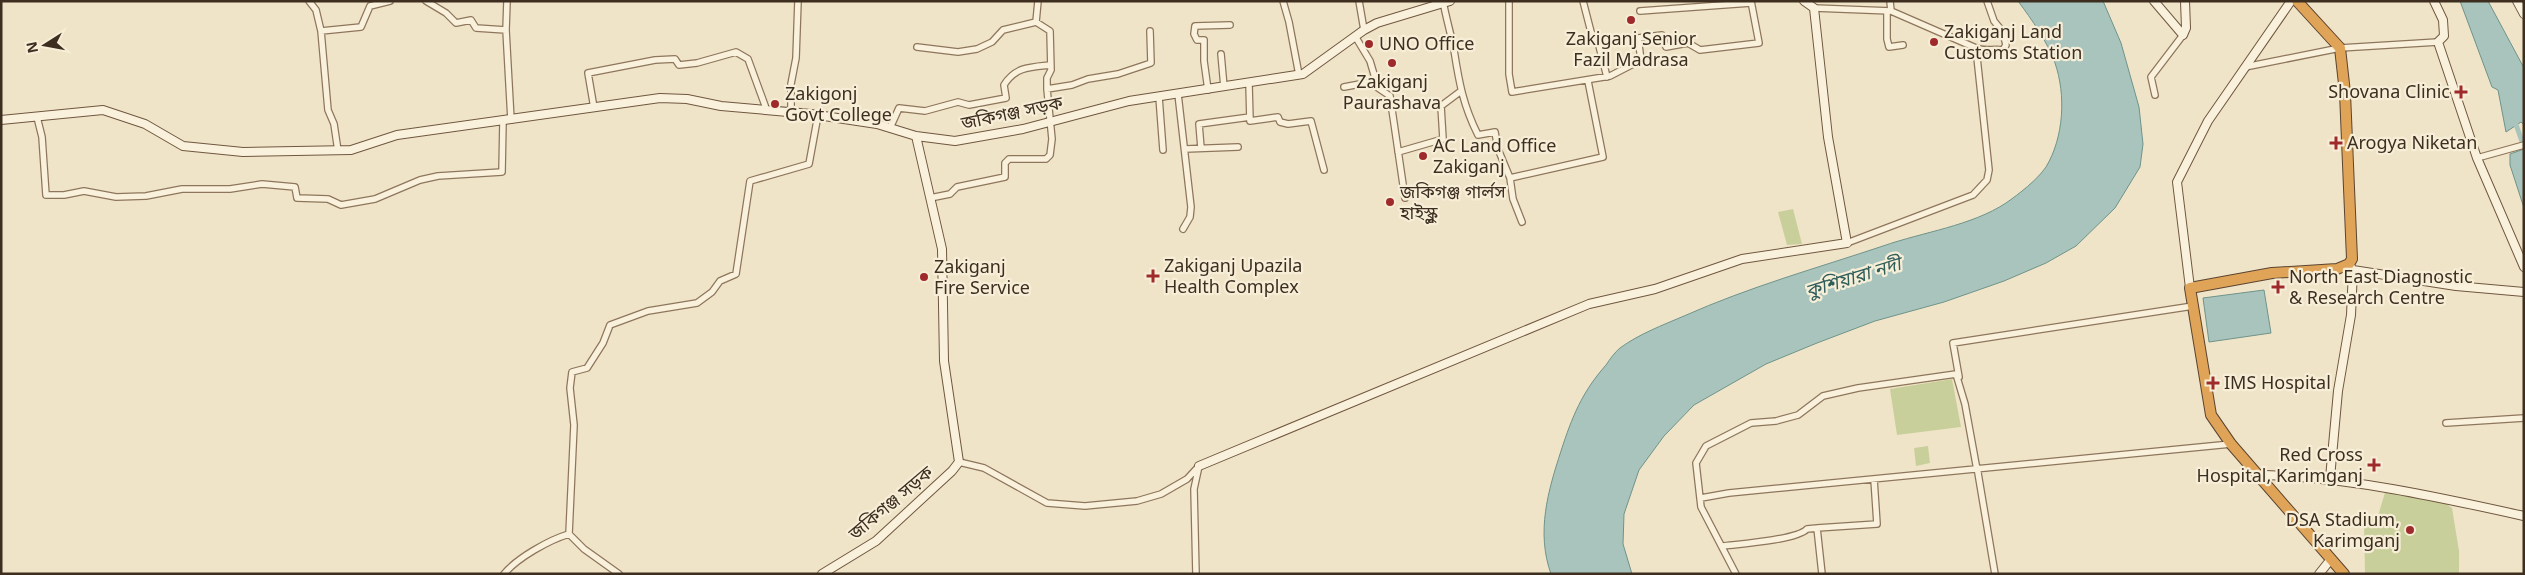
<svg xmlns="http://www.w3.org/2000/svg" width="2525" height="575" font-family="Georgia,'Noto Sans Bengali',serif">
  <rect width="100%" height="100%" fill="#f0e4c8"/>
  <path fill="#c9cf9b" d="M1793,209L1802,244L1787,245L1778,212Z
    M1952,379L1961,427L1897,435L1890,389Z
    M1928,446L1930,463L1916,466L1914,448Z
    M2386,489L2440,500L2452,508L2459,551V574H2365L2364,522L2378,516Z"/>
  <path fill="#a9c4bc" stroke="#6f938a" d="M2018,1H2103L2121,43L2139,107L2143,144L2140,167L2115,208L2076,246L2046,263L2004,281L1944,302L1875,321L1817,343L1766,364L1694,405L1664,436L1639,470L1624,514L1623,544L1632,574H1551C1536,532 1548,491 1561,451C1572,417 1582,392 1606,365C1610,359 1615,352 1620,348C1639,334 1663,325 1684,316C1749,287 1817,268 1883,246C1923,232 1971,226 2006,203C2019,194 2037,180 2046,167C2064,137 2066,95 2055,63C2047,41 2032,20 2018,1Z
    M2460,1H2488L2524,68V125L2521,122L2506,132L2498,90L2492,87Z
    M2524,149V208L2510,165V154Z
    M2264,290L2271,333L2209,342L2203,298Z"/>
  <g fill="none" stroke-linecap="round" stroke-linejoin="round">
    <path stroke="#a9c4bc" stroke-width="5" d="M2514,119L2524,147"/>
    <defs>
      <path id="street" d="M309,1L316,10L321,31L328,110L334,124L338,151
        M426,1L446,13L456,23L471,20L476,28L506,30
        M507,1L506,30L511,120
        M1283,1L1289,22L1299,75
        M1359,1L1364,30
        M1443,1C1446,18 1451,34 1454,50C1459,82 1463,105 1478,135L1495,132L1498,149L1510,178
        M1509,1V74L1512,92L1610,76L1641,60L1638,38L1662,35L1666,47L1688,43L1700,50L1759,43L1751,1
        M1583,1L1591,32L1598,42L1607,77
        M1890,1L1891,11
        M1814,8L1891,11L1976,48L1989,170L1987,180L1973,195L1847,243
        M1640,11L1751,3
        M1887,11V39L1889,47L1903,45
        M1036,22L1038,1
        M321,31L361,27L370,6L390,1
        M1355,36L1370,61L1378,88L1390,96L1405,198
        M917,47L958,52L977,49L992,42L1003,30L1036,22L1050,31L1051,70L1047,78V89L1052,139L1050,155L1046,159H1009L1005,163V177L957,187L950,194L930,198
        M1976,48C1985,52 1994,48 2003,50L2006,45L2003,32L1994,21L1987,1
        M1221,54L1224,87
        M2245,67L2340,48L2438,42
        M1249,84L1250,121L1278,117L1280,122L1288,124L1311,121L1324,170
        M1344,87L1376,81
        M1047,89L1072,85L1088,79L1118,74L1151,63L1150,31
        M1208,90L1204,61V40H1197L1194,34L1195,26L1230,25
        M1178,94L1191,207L1190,217L1183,229
        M2155,95L2151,77L2183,35
        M1159,97L1163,150
        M594,108L588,73L655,60L675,59L679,65L697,63L736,52L748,59L767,111
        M791,113V84L796,58L798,1
        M37,117L42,137L46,195H64L84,191L116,197L146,196L182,189H230L262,184L295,187L297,198L328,199L341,205L375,199L420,180L438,176L502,172L503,121
        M890,128L899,108L925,111L958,102L969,105L1006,98L1004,85C1015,67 1030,67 1050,65
        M1201,148L1199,124L1250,117
        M1185,149L1238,147
        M1398,152L1443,139L1441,106L1461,91
        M2477,158L2524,145
        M1522,222L1513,199L1510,178L1603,157L1588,81
        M1959,377L1953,343L2193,306
        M2446,423L2524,418
        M959,462L984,468L1047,503L1085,506L1137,501L1161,494L1187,479L1199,466
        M1977,467L1995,574
        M1701,498L1729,493L2231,444
        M569,534L574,425L570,388L572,372L587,368L603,343L610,325L648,311L697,303L712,292L720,281L736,274L750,181L809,164L818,115
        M1723,546C1740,544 1797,540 1807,529L1817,528
        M504,574C517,558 549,540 569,534L584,549L619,574
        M1196,574L1194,489L1199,466
        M1736,574L1701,507L1696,463L1706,446L1751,423L1776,421L1798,415L1823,396L1858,388L1956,374L1965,404L1977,470
        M1822,574L1817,528L1877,524L1874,479"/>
      <path id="secondary" d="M2154,1L2183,35L2186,28L2185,1
        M2434,1L2443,20L2444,36L2438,42L2477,158L2524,267
        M2517,1L2524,14
        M1,120L103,110L145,124L183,146L243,152L351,150L397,135L660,98L687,99L721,106L811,114L877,124L916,136L955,141L1023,129L1129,101L1303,74L1364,30L1377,23L1450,1
        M2350,266L2353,270L2456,286L2524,292
        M2190,288L2177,182L2208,121L2291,1
        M1199,466L1589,304L1655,289L1742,259L1847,243L1828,137L1814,8L1804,1
        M2262,478L2265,475C2353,478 2438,497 2524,516
        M2330,478L2338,391L2351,315L2353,270
        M822,574L876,541L952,471L959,462L944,361L942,249L916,136
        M2319,574L2331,559"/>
      <path id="highway" d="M2297,1L2340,48L2345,93L2352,259L2349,264L2337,269L2272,273L2190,288L2211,415L2231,444L2344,574"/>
    </defs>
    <use href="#street" stroke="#8d765c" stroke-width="8"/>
    <use href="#secondary" stroke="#6f573f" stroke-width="10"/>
    <use href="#highway" stroke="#5b4430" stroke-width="12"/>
    <use href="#street" stroke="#faf1dc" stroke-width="5.5"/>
    <use href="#secondary" stroke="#faf1dc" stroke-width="8"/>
    <use href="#highway" stroke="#e0a458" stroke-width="10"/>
  </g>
  <g fill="#9e2a2b" stroke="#f7eed8" stroke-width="2">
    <circle cx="1631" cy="20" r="5"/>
    <circle cx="1934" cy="42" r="5"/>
    <circle cx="1369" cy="44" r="5"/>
    <circle cx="1392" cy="63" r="5"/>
    <path d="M2458.5 84.5h5v5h5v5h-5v5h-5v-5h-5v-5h5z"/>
    <circle cx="775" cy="104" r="5"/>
    <path d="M2333.5 135.5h5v5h5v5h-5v5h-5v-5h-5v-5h5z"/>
    <circle cx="1423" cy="156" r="5"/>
    <circle cx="1390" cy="202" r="5"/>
    <path d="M1150.5 268.5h5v5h5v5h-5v5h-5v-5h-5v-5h5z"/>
    <circle cx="924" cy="277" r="5"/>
    <path d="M2275.5 279.5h5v5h5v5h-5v5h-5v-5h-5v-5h5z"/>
    <path d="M2210.5 375.5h5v5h5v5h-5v5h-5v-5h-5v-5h5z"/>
    <path d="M2371.5 457.5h5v5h5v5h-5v5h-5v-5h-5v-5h5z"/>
    <circle cx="2410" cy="530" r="5"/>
  </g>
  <g text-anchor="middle" stroke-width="4.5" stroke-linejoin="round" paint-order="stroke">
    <g font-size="18" fill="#3d2e20" stroke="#f7eed8" text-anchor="start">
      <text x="1944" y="38">Zakiganj Land<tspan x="1944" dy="21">Customs Station</tspan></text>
      <text x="1631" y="45" text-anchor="middle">Zakiganj Senior<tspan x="1631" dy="21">Fazil Madrasa</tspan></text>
      <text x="1379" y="50">UNO Office</text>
      <text x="1392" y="88" text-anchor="middle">Zakiganj<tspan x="1392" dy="21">Paurashava</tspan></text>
      <text x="2450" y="98" text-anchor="end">Shovana Clinic</text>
      <text x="785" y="100">Zakigonj<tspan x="785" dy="21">Govt College</tspan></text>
      <text x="2347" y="149">Arogya Niketan</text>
      <text x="1433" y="152">AC Land Office<tspan x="1433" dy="21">Zakiganj</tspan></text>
      <text x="1400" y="198">জকিগঞ্জ গার্লস<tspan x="1400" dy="21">হাইস্কুল</tspan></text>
      <text x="1164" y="272">Zakiganj Upazila<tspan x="1164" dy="21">Health Complex</tspan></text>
      <text x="934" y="273">Zakiganj<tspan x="934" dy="21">Fire Service</tspan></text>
      <text x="2289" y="283">North East Diagnostic<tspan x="2289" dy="21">&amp; Research Centre</tspan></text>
      <text x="2224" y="389">IMS Hospital</text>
      <text x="2363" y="461" text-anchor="end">Red Cross<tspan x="2363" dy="21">Hospital, Karimganj</tspan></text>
      <text x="2400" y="526" text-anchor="end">DSA Stadium,<tspan x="2400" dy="21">Karimganj</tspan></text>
    </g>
    <g font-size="18" fill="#3d2e20" stroke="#f7eed8">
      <text transform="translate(1012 113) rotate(-12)" y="6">জকিগঞ্জ সড়ক</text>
      <text transform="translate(891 503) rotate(-40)" y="6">জকিগঞ্জ সড়ক</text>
    </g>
    <g font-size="19" font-style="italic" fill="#2f5d5a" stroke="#f7eed8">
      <text transform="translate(1853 277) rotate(-17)" y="7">কুশিয়ারা নদী</text>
    </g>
  </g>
  <rect width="2525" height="575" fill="none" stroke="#3d2e20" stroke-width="5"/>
  <g transform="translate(45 45) rotate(259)" stroke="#f7eed8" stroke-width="4" paint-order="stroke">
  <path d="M0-4L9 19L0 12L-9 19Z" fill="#3d2e20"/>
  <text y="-8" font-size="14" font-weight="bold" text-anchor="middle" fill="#3d2e20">N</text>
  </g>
</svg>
